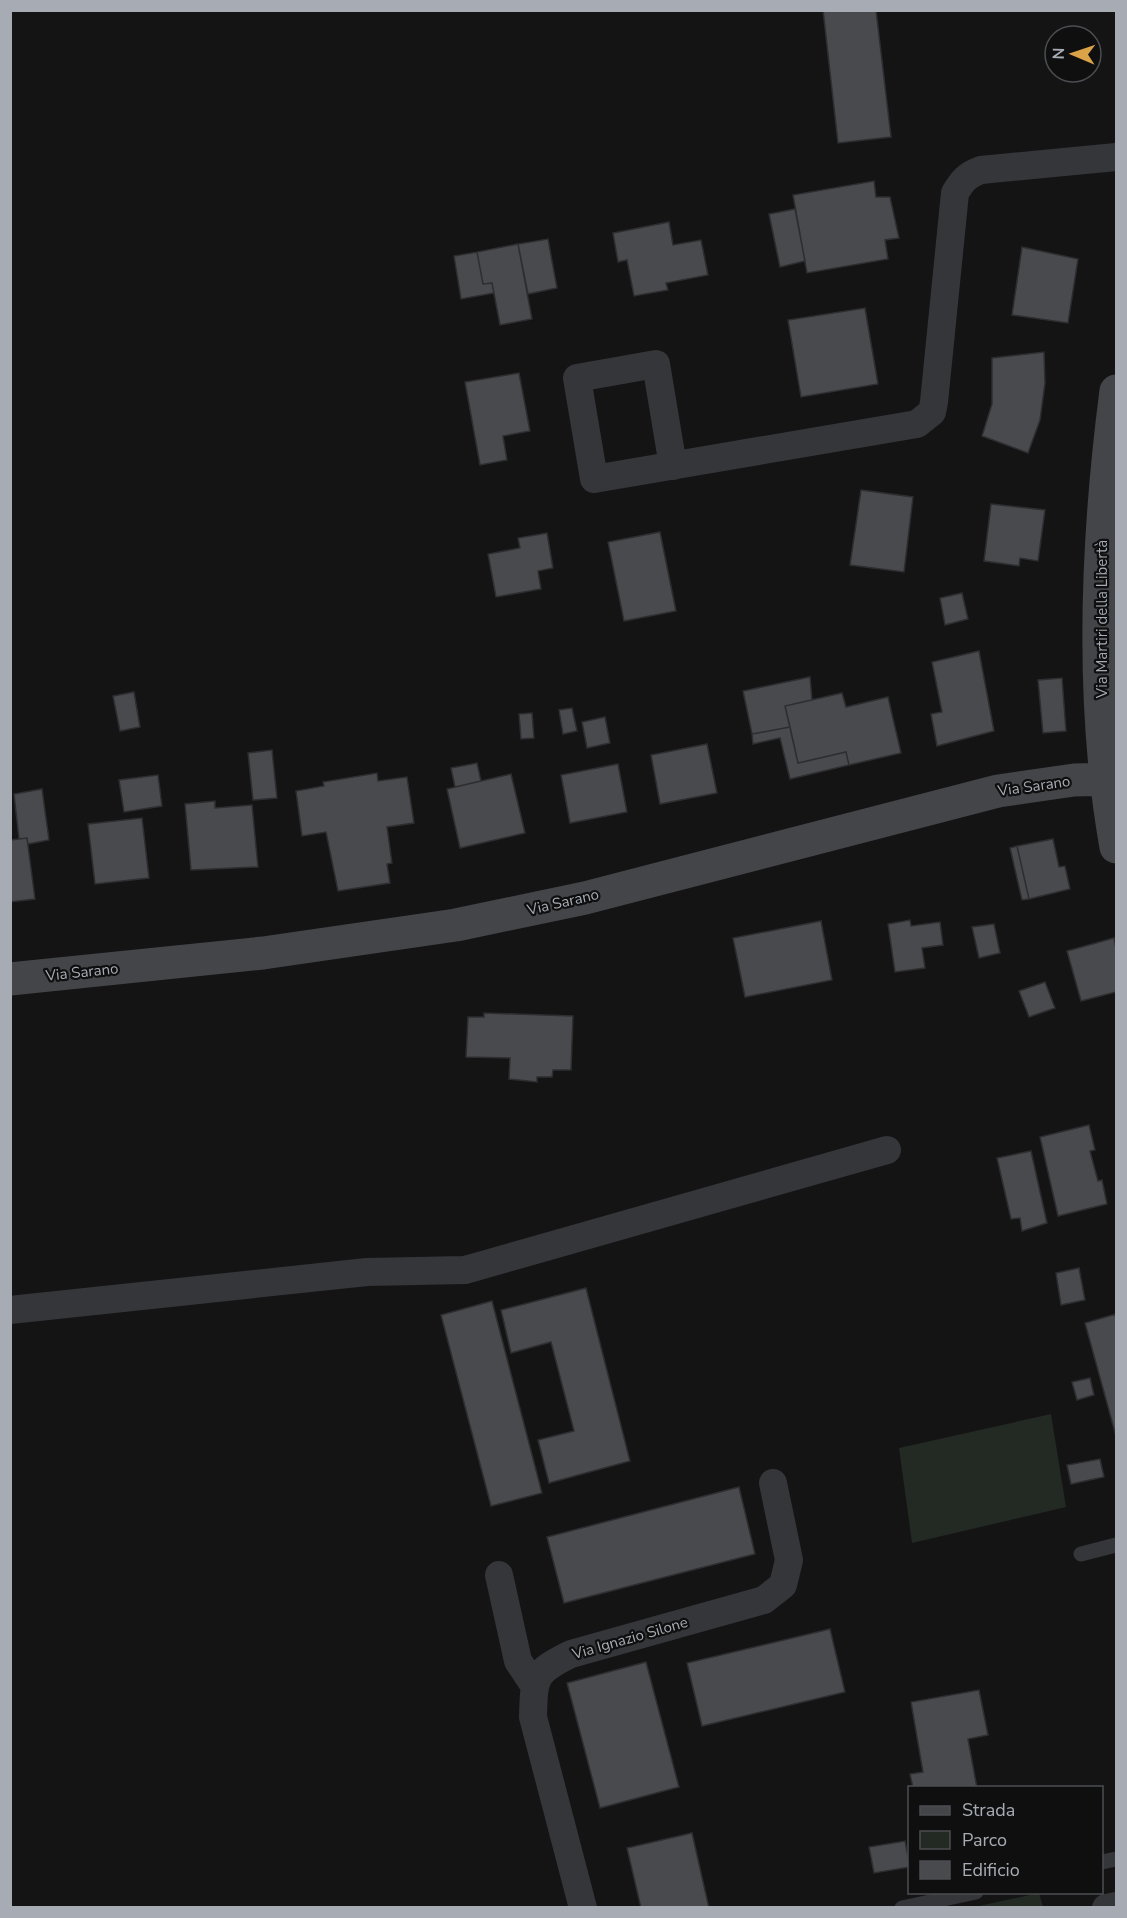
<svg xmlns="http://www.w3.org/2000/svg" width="1127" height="1918" font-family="'Nunito Sans',sans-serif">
  <rect width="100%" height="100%" fill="#141415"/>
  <path fill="#232923" d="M1051,1414L1066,1507L912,1543L899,1448Z
    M1039,1893L1043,1907H974Z"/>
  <path fill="#484a4d" stroke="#2e2e31" stroke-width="1.5" d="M823,10H876L891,137L838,143Z
    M874,181L876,197H890L899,238L885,240L888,259L807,273L793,195Z
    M795,209L805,261L780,267L769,214Z
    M669,222L673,245L701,240L708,275L666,283L668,290L634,296L627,260L618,262L613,233Z
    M548,239L557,288L528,294L518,244Z
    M518,244L532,319L500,325L492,283L483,284L477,252Z
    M1022,247L1078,259L1068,323L1012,315Z
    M477,252L483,284L492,283L494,293L461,299L454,256Z
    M865,308L878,384L801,397L788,320Z
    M1044,352L1045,383L1040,420L1028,453L982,436L992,404V358Z
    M519,373L530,431L503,436L507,460L480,465L465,382Z
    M861,490L913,497L904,572L850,565Z
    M991,504L1045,510L1038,561L1020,558L1019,566L984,561Z
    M660,532L676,611L624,621L608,542Z
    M547,533L553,568L538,571L541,589L496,597L488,554L520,548L518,538Z
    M962,593L968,619L945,625L940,598Z
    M979,651L994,731L937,746L931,714L942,712L932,662Z
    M810,677L812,700L785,706L790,727L752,734L743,691Z
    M1062,678L1066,731L1043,733L1038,680Z
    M134,692L140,727L120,731L113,696Z
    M842,693L846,707L888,697L901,753L849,765L846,752L798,763L785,706Z
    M572,708L577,731L563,734L559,710Z
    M532,713L534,738L521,739L519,714Z
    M605,717L610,743L587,748L582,722Z
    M790,727L798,763L846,752L849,765L790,779L780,738L753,744L752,734Z
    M707,744L717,793L660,804L651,755Z
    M272,750L277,798L253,800L248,753Z
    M477,763L481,781L455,787L451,768Z
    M618,764L627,812L570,823L561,775Z
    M377,773L378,781L407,777L414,823L387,827L392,863L387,864L390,883L338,891L326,832L302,836L296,791L324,786L323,782Z
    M511,774L525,833L460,848L447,789Z
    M158,775L162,806L124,812L119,780Z
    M42,789L49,840L28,844L27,838L19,839L14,794Z
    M215,801V808L252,805L258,867L191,870L185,804Z
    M142,818L149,878L95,884L88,824Z
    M27,838L35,899L10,902V840Z
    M1053,839L1059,867L1065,866L1070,889L1029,899L1017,846Z
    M1017,846L1029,899L1022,900L1010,848Z
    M910,920L911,926L940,922L943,945L922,948L925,968L895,972L888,924Z
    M821,921L832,980L745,997L733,938Z
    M994,924L1000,953L979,958L972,927Z
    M1114,938L1116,948V992L1081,1001L1067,951Z
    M1045,982L1055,1008L1029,1017L1019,991Z
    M484,1013L573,1016L571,1070H553L552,1077H537V1082L509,1079L510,1058L466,1057L468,1017H484Z
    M1089,1125L1095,1150L1090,1151L1098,1181L1102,1180L1107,1204L1058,1216L1040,1137Z
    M1031,1151L1047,1223L1022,1231L1020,1218L1011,1219L997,1158Z
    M1079,1268L1085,1300L1061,1305L1056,1273Z
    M586,1288L630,1461L549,1483L538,1440L574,1431L551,1342L511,1353L501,1310Z
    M492,1301L542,1493L491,1506L441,1315Z
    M1116,1314V1436L1085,1323Z
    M1090,1378L1094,1395L1077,1400L1072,1382Z
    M1100,1459L1104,1477L1071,1484L1067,1465Z
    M739,1487L755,1554L564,1603L547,1537Z
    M830,1629L845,1692L702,1726L687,1663Z
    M646,1662L679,1787L600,1808L567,1683Z
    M979,1690L988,1735L968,1739L977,1788H913L910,1774L923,1772L911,1702Z
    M692,1833L709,1908H641L627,1848Z
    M905,1841L910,1867L874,1873L869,1847Z"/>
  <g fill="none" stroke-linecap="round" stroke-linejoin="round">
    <path stroke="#35363a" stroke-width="15" d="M1081,1554L1116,1545
      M1102,1862L1116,1859
      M902,1908L976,1892"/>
    <path stroke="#35363a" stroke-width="28" d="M673,466L656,364L577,378L594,479L917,424L932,412L934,402L955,193C962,181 967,175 981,170L1116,157
      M10,1310L367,1272L465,1270L887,1150
      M499,1575L518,1661L534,1685
      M583,1908L533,1717C534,1677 534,1672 571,1654L764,1600L783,1585L789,1560L773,1483
      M1106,1908L1116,1906"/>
    <path stroke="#444549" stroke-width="33" d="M1116,391C1097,537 1090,701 1116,847
      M10,979L263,953L456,925L585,898L998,791L1074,780L1116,779"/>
  </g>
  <g text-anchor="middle" stroke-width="4.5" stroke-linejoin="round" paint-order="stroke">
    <g font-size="15" fill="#a7acb4" stroke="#0f0f10">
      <text transform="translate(1102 619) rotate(-90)" y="5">Via Martiri della Libertà</text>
      <text transform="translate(1034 786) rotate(-8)" y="5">Via Sarano</text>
      <text transform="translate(563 902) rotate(-13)" y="5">Via Sarano</text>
      <text transform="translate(82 972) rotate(-6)" y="5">Via Sarano</text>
      <text transform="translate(630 1638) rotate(-16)" y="5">Via Ignazio Silone</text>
    </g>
  </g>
  <rect width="1127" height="1918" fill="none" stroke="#a7acb4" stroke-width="24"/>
  <rect x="908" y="1786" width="195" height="108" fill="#0f0f10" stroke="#4c4e52" stroke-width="1.5"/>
  <rect x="920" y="1806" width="30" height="9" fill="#444549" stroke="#4c4e52" stroke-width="1.5"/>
  <text x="962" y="1816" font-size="18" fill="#a7acb4">Strada</text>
  <rect x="920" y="1831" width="30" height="18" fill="#232923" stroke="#4c4e52" stroke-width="1.5"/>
  <text x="962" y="1846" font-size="18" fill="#a7acb4">Parco</text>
  <rect x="920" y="1861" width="30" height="18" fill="#484a4d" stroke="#4c4e52" stroke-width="1.5"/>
  <text x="962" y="1876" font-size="18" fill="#a7acb4">Edificio</text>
  <g transform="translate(1073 54) rotate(272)"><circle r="28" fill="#0f0f10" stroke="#4c4e52" stroke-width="1.5"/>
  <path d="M0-4.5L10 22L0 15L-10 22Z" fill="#daa347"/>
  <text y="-9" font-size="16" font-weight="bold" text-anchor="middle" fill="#a7acb4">N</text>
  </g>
</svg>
